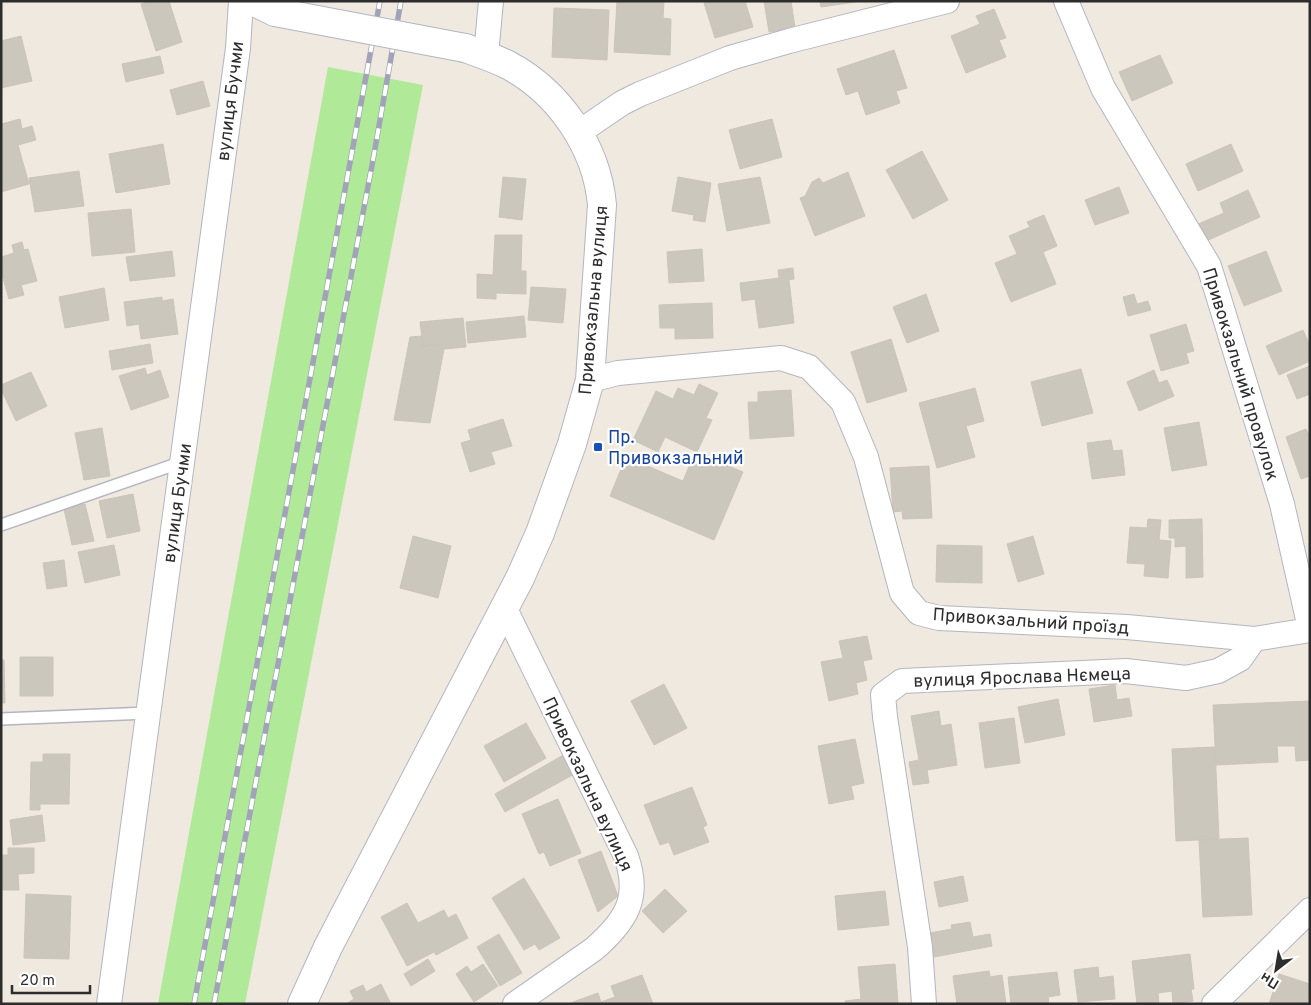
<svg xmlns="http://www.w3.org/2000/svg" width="1311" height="1005" font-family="Overpass,sans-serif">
  <rect width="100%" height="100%" fill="#efe9df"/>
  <path fill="#b0e998" d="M328,67L423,85L245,1004H158Z"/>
  <path fill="#cbc7bd" stroke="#cbc5b8" d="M150,1H169L182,42L156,51L141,4Z
    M617,1H664L663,18L671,19L670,55L614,52Z
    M710,1H745L753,27L715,38L704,3Z
    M764,1H791L795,28L769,32Z
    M820,1H855V2L821,7Z
    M554,8L609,10L607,60L552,57Z
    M994,9L1006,38L999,40L1006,57L966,73L951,36L980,24L976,16Z
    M21,36L32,81L1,88V41Z
    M894,50L907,88L896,91L900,103L866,115L858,91L846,95L837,69Z
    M1160,55L1173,83L1132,101L1119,72Z
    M160,56L164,73L126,82L122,64Z
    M203,81L210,106L177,115L170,90Z
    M20,119L22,129L32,126L36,140L18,145L29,184L1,192V124Z
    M772,119L782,157L740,169L729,130Z
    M163,144L170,184L116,193L109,154Z
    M1231,144L1243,171L1198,191L1186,164Z
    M922,151L948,200L913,219L886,170Z
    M79,171L84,206L35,212L29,178Z
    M848,172L865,216L815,236L800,198L805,196L812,182L819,178L823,183Z
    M503,177L526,179L522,220L499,217Z
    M678,177L711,183L705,222L693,220L694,215L672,211Z
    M760,177L770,223L727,231L718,184Z
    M1119,187L1129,213L1095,225L1085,200Z
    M1248,190L1260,217L1204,242L1196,225L1224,213L1220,203Z
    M131,209L135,252L92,256L88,213Z
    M1044,215L1057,246L1043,252L1056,284L1011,302L995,263L1017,254L1009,236L1030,227L1027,222Z
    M495,235H522L521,271H526V294L496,293V299L477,298V274L493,275Z
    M22,242L24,250L28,249L37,281L21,285L24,295L9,299L1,271V257L14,253L12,245Z
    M702,249L704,281L669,283L667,252Z
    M172,251L175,276L130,281L126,257Z
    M1266,251L1282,291L1244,306L1228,266Z
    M793,268L794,279L789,280L794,323L759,328L755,299L742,301L740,283L779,278L778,270Z
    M531,287L566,289L563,323L528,320Z
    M104,288L109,320L65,328L59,297Z
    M926,294L939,331L907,343L893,307Z
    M1134,294L1137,304L1148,301L1151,310L1128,316L1123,297Z
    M162,297V301L173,299L178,334L141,339L139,324L127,326L124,302Z
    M712,303L713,338L675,339V328H660L659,305Z
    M524,316L526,337L468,343L466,322Z
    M463,318L466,347L444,349L443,344L423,346L420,322Z
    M1186,324L1194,351L1186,353L1189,363L1161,371L1150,335Z
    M1303,330L1310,346V361L1279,375L1266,346Z
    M422,336L423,346L443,344L444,349L430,423L394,420L410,337Z
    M891,339L907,391L867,403L851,352Z
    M150,344L153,363L112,370L109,351Z
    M1310,366V394L1297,399L1287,375Z
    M145,368L147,375L160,370L169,397L131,410L119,376Z
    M1081,369L1093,413L1042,426L1031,382Z
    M1154,370L1159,383L1167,380L1174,396L1139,411L1127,382Z
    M31,372L47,406L16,421L1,389V385Z
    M699,384L718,393L706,418L712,420L697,452L665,437L658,452L633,440L656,391L673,399L678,388L694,395Z
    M975,388L984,421L966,426L975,457L937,468L919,403Z
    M791,390L794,436L750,439L748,402H758V392Z
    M503,419L512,446L491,452L495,464L470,472L461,443L471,440L468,430Z
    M1199,422L1207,465L1172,471L1164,428Z
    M102,428L110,476L84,480L75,433Z
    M1306,429L1310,437V476L1301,479L1286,437Z
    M1111,440L1113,451L1122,450L1125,475L1092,479L1087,443Z
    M695,452L743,472L714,540L610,496L626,457L683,481Z
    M929,466L932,518L903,519L902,511L893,512L890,468Z
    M133,494L140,531L107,538L99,501Z
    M85,504L94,541L72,545L64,509Z
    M1148,519L1161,520L1159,540L1171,541L1168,578L1144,576L1145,564L1127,563L1130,527L1147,528Z
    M1202,519L1203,577L1186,578V546L1175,547V538H1169V520Z
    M413,536L451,546L438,598L400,588Z
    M1033,536L1044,574L1018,582L1007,544Z
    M114,545L120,575L85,583L78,552Z
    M937,545L982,546V583L936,582Z
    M64,560L67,586L47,589L43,563Z
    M867,636L872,659L863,661L867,680L856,683L858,694L829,701L821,662L843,658L839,641Z
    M20,657H53V696H20Z
    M1,660H4L5,703H1Z
    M664,684L687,728L654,745L631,701Z
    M1115,685L1117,700L1129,698L1132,716L1094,722L1089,689Z
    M1058,699L1065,735L1025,743L1018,707Z
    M1310,701V760L1296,761L1295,746H1277L1278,762L1216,765L1213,705Z
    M939,711L941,726L951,724L957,765L927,770L929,783L913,785L909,762L919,760L911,716Z
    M1014,718L1020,763L985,768L979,723Z
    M526,723L546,758L504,782L484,746Z
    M855,739L864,783L851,786L854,799L829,804L818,746Z
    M1215,747L1219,839L1176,841L1172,749Z
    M567,753L578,772L505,812L495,794Z
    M43,754H70L69,804H40V810H30L31,762H43Z
    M692,787L707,825L703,827L709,842L674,855L669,842L660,845L644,805Z
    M558,799L581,853L550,866L544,852L539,854L522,814Z
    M42,815L45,841L13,845L10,820Z
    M1248,838L1252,915L1203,917L1199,840Z
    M8,848H34V873L18,874L19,890H1V855H8Z
    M601,851L618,896L598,912L578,860Z
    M963,876L968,901L939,907L934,882Z
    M524,878L560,938L539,950L535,944L524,950L492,898Z
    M665,889L687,911L663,933L642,911Z
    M885,891L889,925L838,930L835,896Z
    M26,894L71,896L69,959L24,958Z
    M407,903L418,923L444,910L448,918L456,914L468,938L436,955L434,952L407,966L381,917Z
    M970,922L973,937L990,934L992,946L934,957L930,933L952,929L951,925Z
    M499,934L522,973L500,986L477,947Z
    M1190,954L1194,989H1191L1193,1001L1173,1004L1172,991L1158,993L1159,1004H1137L1132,961Z
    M428,959L435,971L411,986L404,974Z
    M483,964L498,986L474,1002L456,974L467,966L471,972Z
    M895,964L898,1004H845V1001L861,999L858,967Z
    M1098,967L1099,978L1113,976L1115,999L1078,1002L1074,970Z
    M989,971L990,977L1002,975L1006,1004H957L953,976Z
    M1057,972L1060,995L1048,997L1049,1004H1011L1008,977Z
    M1279,974L1310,984V1004H1269Z
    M642,975L653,1004H574L573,1002L598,993L601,1002L615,997L611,986Z
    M381,984L391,1004H346L354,999L350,991L363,985L366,992Z"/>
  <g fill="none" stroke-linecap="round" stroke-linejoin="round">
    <defs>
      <path id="service" d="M1,525L182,462
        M1,719L148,713"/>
      <path id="minor" d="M1066,1L1103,88L1209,266L1282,504L1310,628
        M486,55L491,1
        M578,133L622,103L640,94L730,58L789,41L947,1
        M590,380L618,373L781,358L809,367L843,402L866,457L902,593L919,613L939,618L1127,627L1254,639L1310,630
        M505,609L626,856C641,898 626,921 594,949L515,1004
        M109,1004L238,48L241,1
        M924,1004L920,947L885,717L883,695L902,681L1126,671L1186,678L1218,671L1240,659L1254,639
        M1214,1004L1310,910"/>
      <path id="tertiary" d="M252,1L275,12
        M302,1004L328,947L520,578L540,533L572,444L590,380L602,205C597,147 559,92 508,65C494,58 479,53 465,48"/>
    </defs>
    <use href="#service" stroke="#b3b5c1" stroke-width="14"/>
    <use href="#minor" stroke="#b3b5c1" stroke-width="26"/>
    <use href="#tertiary" stroke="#b3b5c1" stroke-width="30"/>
    <use href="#service" stroke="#fff" stroke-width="11"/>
    <use href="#minor" stroke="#fff" stroke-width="24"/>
    <use href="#tertiary" stroke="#fff" stroke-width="28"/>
    <defs>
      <path id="rail" d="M194,1004L380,1
        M214,1004L373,160L401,1"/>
    </defs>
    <use href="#rail" stroke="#a1a3b9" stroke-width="5.5"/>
    <use href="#rail" stroke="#fff" stroke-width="4" stroke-dasharray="11" stroke-linecap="butt"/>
    <defs>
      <path id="tertiary-bridge" d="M275,12L465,48"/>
    </defs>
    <use href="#tertiary-bridge" stroke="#b3b5c1" stroke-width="30" stroke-linecap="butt"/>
    <use href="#tertiary-bridge" stroke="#fff" stroke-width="28"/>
  </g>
  <rect fill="#1a4fb4" stroke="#fff" stroke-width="2" x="593" y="442" width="10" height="10" rx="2.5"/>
  <g text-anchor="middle" stroke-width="4.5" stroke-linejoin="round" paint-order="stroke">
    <g font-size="18" fill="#2d2d2d" stroke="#fff">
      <text transform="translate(230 101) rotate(-83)" y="6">вулиця Бучми</text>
      <text transform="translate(593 300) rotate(-85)" y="6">Привокзальна вулиця</text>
      <text transform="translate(1241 374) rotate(73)" y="6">Привокзальний провулок</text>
      <text transform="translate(177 503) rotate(-82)" y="6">вулиця Бучми</text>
      <text transform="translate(1031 621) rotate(4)" y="6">Привокзальний проїзд</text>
      <text transform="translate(1022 677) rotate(-2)" y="6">вулиця Ярослава Нємеца</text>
      <text transform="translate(588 784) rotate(65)" y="6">Привокзальна вулиця</text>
    </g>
    <g font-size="18" fill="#164399" stroke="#fff" text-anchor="start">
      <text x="608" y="443">Пр.<tspan x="608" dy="21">Привокзальний</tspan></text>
    </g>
  </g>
  <rect width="1311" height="1005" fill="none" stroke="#2d2d2d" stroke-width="5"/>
  <g transform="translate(1276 970) rotate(211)" stroke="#ffffff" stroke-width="4" paint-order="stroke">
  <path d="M0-4L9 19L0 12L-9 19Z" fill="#2d2d2d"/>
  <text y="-8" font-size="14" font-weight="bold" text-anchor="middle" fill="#2d2d2d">Пн</text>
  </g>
  <path d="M12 985v8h78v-8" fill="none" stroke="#2d2d2d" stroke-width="2.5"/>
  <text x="20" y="985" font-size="15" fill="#2d2d2d" stroke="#ffffff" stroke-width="4" paint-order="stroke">20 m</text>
</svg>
